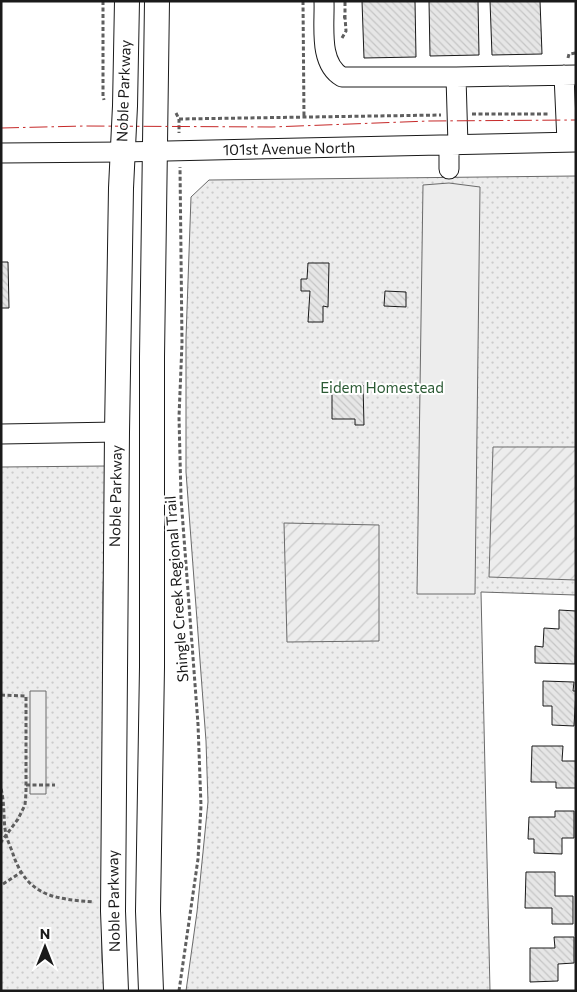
<svg xmlns="http://www.w3.org/2000/svg" width="577" height="992" font-family="Commissioner,sans-serif">
  <defs>
    <pattern id="park-dots" width="8" height="8" patternUnits="userSpaceOnUse" patternTransform="scale(1.25)"><rect width="8" height="8" fill="#ededed"/><path d="M2 2h.1M6 6h.1" fill="none" stroke="#cbcbcb" stroke-width="1.8" stroke-linecap="round"/></pattern>
    <pattern id="garden-furrows" width="10" height="10" patternUnits="userSpaceOnUse" patternTransform="scale(1.25)"><rect width="10" height="10" fill="#ededed"/><path d="M-1 1l2-2M0 10L10 0M9 11l2-2" fill="none" stroke="#cbcbcb"/></pattern>
    <pattern id="building-back-hatch" width="6" height="6" patternUnits="userSpaceOnUse" patternTransform="scale(1.25)"><rect width="6" height="6" fill="#e6e6e6"/><path d="M-1 5l2 2M0 0l6 6M5-1l2 2" fill="none" stroke="#c5c5c5"/></pattern>
  </defs>
  <rect width="100%" height="100%" fill="#fff"/>
  <path fill="url(#park-dots)" stroke="#6a6a6a" d="M576,176V595L481,592L490,991H186L197,912L208,802L206,741L186,472V338L191,197L209,180Z
    M107,466L103,593L102,960L105,991H1V467Z"/>
  <path fill="url(#garden-furrows)" stroke="#6a6a6a" d="M493,447H576V580L489,577Z
    M284,523L379,525V641L287,642Z"/>
  <path fill="#ededed" stroke="#6a6a6a" d="M449,183L480,187L475,594H417L423,185Z
    M30,691H46V794H30Z"/>
  <path fill="url(#building-back-hatch)" stroke="#1a1a1a" d="M362,1H415L416,57L364,58Z
    M429,1H478L479,55L430,56Z
    M490,1H540L542,54L492,55Z
    M1,262H8L9,308H1Z
    M308,263H329L328,307L323,306V322H308L310,291H301V279H307Z
    M385,291L406,292V307L384,306Z
    M363,385L364,425H355V419H332V386Z
    M559,610L576,611L575,664L535,663V646L543,647L544,628L559,629Z
    M543,681L574,682L573,691H576L574,726L552,725V706H543Z
    M532,746H563L562,761H576V788H556V782H531Z
    M555,811H574V838H562V854L534,853V839H528L529,817H555Z
    M526,872H555V896H573V924H552V908H525Z
    M554,937H574V963L558,964V981L530,982V948H555Z"/>
  <g fill="none" stroke-linecap="round" stroke-linejoin="round">
    <defs>
      <path id="minor" d="M324,1C325,25 318,63 342,77H456L576,75
        M564,75L567,142
        M456,77L458,145
        M449,145V169
        M1,153L123,152L576,142
        M1,434L117,432"/>
      <path id="major" d="M116,991L113,911L117,432L121,188L125,106L127,1
        M151,991L148,911L152,667V357L157,1"/>
    </defs>
    <use href="#minor" stroke="#1a1a1a" stroke-width="21"/>
    <use href="#major" stroke="#1a1a1a" stroke-width="26"/>
    <path stroke="#5f5f5f" stroke-width="3" stroke-dasharray="4 2.5" stroke-linecap="butt" d="M103,1V96L104,100
      M303,1L304,118
      M343,17H345V1
      M342,38L346,31L345,17
      M568,58L569,54L576,53
      M176,113L179,119V133
      M472,114H549
      M179,119L441,115
      M1,695L26,696V793L25,805L18,819L1,842
      M26,785H55
      M1,789C5,804 3,820 6,835C8,842 12,850 14,857C29,897 56,899 94,902
      M3,884L20,873
      M179,991L198,859L201,806L198,724L181,498L179,417L182,343L180,167"/>
    <use href="#minor" stroke="#fff" stroke-width="19"/>
    <use href="#major" stroke="#fff" stroke-width="24"/>
    <path stroke="#c62828" stroke-width="1" stroke-dasharray="18 4 2.5 4" stroke-linecap="butt" d="M1,128L85,126L272,127L429,121L576,120"/>
  </g>
  <g text-anchor="middle" stroke-width="4" stroke-linejoin="round" paint-order="stroke">
    <g font-size="15" fill="#1a1a1a" stroke="#fff">
      <text transform="translate(124 91) rotate(-88)" y="5">Noble Parkway</text>
      <text transform="translate(289 149) rotate(-1)" y="5">101st Avenue North</text>
      <text transform="translate(116 496) rotate(-89)" y="5">Noble Parkway</text>
      <text transform="translate(177 589) rotate(-94)" y="5">Shingle Creek Regional Trail</text>
      <text transform="translate(114 901) rotate(-91)" y="5">Noble Parkway</text>
    </g>
    <g font-size="15" fill="#2b5a34" stroke="#fff">
      <text x="382" y="393">Eidem Homestead</text>
    </g>
  </g>
  <rect width="577" height="992" fill="none" stroke="#1a1a1a" stroke-width="5"/>
  <g transform="translate(45 947)" stroke="#ffffff" stroke-width="4" paint-order="stroke">
  <path d="M0-4L9 19L0 12L-9 19Z" fill="#1a1a1a"/>
  <text y="-8" font-size="14" font-weight="bold" text-anchor="middle" fill="#1a1a1a">N</text>
  </g>
</svg>
